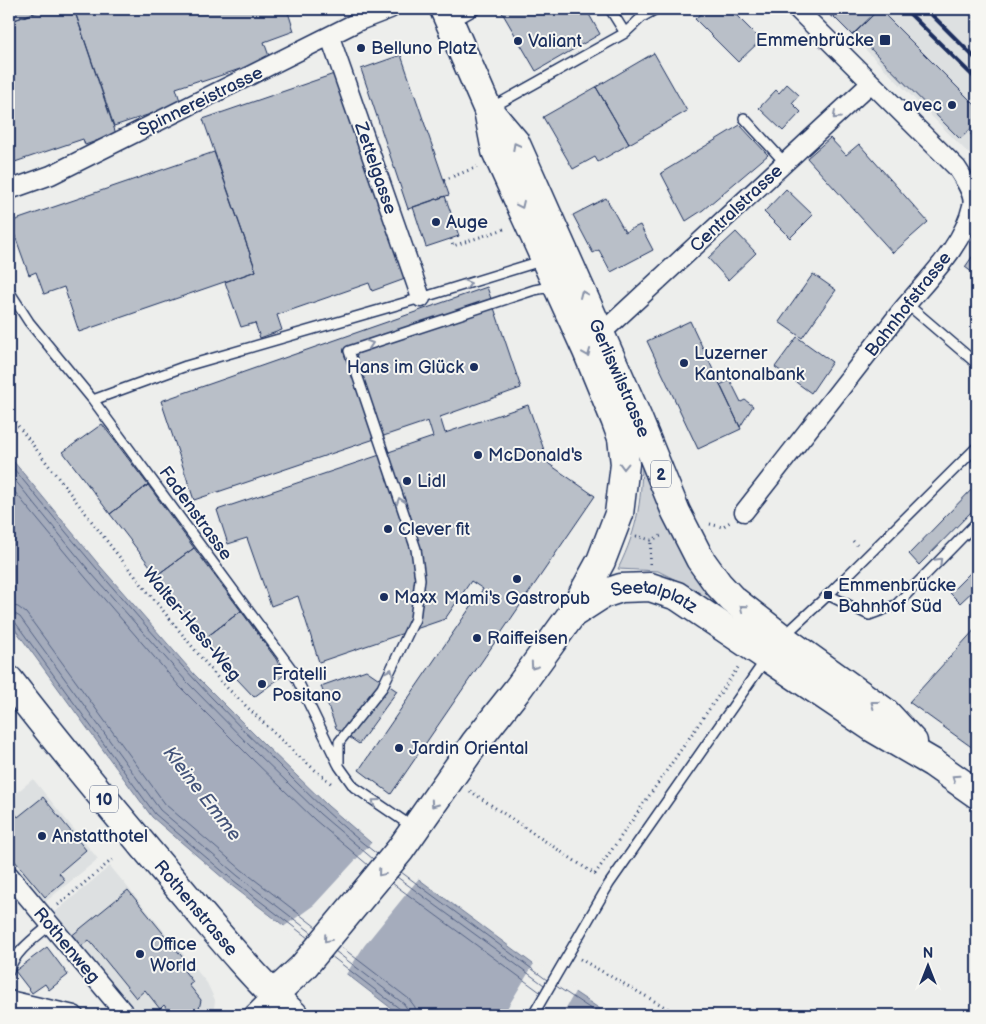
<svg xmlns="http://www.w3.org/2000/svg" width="986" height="1024" font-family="'Balsamiq Sans',sans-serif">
  <rect width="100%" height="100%" fill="#edeeec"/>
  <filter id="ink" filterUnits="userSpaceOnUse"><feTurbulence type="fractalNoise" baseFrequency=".02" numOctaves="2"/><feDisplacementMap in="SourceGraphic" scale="10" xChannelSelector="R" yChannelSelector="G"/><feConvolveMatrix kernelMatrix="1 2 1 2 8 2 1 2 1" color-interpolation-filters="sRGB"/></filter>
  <g filter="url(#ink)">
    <path fill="#dde0e1" d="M827,9H977V162L846,30Z
      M33,779L98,859L39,907L9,869V799Z
      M110,866L207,983L215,1000L214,1008L205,1015H140L125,1010L48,918Z"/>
    <path fill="#ced2d7" stroke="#74809a" d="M642,451L745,627L678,581L658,571L618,569C639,526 642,498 642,451Z"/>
    <path fill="#a5acbc" stroke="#6e7a96" d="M9,456L100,566L194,674L265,745L328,806L377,848L537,967L609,1015H400L231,885L152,817L9,621Z"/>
    <path fill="#edeeec" d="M373,841L420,877L364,946L345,976L282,928L314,905Z
      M535,962L576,990L562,1015H503Z"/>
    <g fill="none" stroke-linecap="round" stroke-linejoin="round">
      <path stroke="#526184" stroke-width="1" d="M9,463C95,568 181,672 279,765C310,796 342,828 377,854
        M9,473L92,574L186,681L257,753L320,814L373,859
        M9,485L86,578L180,687L251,758L315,820L368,865
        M9,605L18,607L26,613L166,805L242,870L316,927
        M9,613L15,614L20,617L160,810L238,876L312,933
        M9,619L15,622L155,814L234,881L308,938
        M401,872L547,980
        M397,877L544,985
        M392,883L540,992
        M340,946L409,999L415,1007L416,1015
        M335,951L404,1004L408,1010L409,1015
        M331,956L400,1009L402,1015
        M556,986L600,1015"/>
    </g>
    <path fill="#b9bfc8" stroke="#1b2f5e" d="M9,9H42V10L9,22Z
      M42,9H74L116,134L85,145L83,139L9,164V22L42,10Z
      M74,9H287L294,31L264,42L270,59L201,82L200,80L176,88L181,104L114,126Z
      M500,9H586L600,34L536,71Z
      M706,9H730L761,40L738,62L695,19Z
      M826,9H879L852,35Z
      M879,9L977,107V123L960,139L855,33Z
      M654,53L687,111L629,144L596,87Z
      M401,55L449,195L408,209L361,69Z
      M334,74L405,279L372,291L369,283L277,315L282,330L260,338L255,323L241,327L225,282L256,271L203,119Z
      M787,84L799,95L792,103L801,112L783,131L759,108L776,90L779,93Z
      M596,87L629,144L598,162L595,157L573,169L543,117Z
      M740,125L768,155L703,210L686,221L661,173Z
      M830,138L846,155L859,144L928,222L893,253L807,158Z
      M214,152L256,271L79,332L64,287L44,294L36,272L29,275L10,222Z
      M786,189L813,215L790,238L764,212Z
      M445,196L459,236L426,247L413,207Z
      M606,198L625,232L640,225L653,250L611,272L599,250L593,253L573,215Z
      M736,232L756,253L728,280L708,258Z
      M977,250V276L965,267Z
      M813,274L836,290L802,338L779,322Z
      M487,287L521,388L440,417L445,433L528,405L549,464L595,496L391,794L359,770L483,589L471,581L445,619L319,662L298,596L271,606L247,538L228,544L217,510L433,437L428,421L194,500L161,401Z
      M690,321L741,429L698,449L647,341Z
      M797,337L832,362L811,393L775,367Z
      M730,380L741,402L745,400L753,406L740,427L720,385Z
      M102,424L148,485L110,514L63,452Z
      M977,484V506L919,565L909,554Z
      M148,485L194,548L157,575L110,514Z
      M194,548L241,611L204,639L157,575Z
      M977,566V587L960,603L950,593Z
      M241,611L276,659L284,675L254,697L221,662L204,639Z
      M977,627V751L909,702Z
      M366,670L397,691L359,744L336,728L321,686Z
      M43,797L86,850L59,873L65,880L45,897L9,854V815L13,811L18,817Z
      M128,890L184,959L178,963L193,982L189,985L201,1000L199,1009L190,1015H172L164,1005L160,1009L145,990L136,998L89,940L79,948L70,937Z
      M47,947L68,975L49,990L45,984L32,993L15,971Z"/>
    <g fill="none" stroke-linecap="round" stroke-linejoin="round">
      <defs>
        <path id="service" d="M610,9L625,33
          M453,22L476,9
          M491,108L625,33L642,17L656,9
          M744,118L785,163
          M9,291L29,322L93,400L293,671L338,764
          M907,304L977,364
          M93,400L186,366L421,298L541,261
          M828,595L869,615L896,605L977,522
          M785,635L828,595L977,447
          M414,828L354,787L339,766V742L382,688L415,619L420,579L416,549L349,351L534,290L555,286
          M9,971C14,952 36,937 50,925
          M533,1015L609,884L766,659"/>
        <path id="minor" d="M330,37L421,298
          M9,190L51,175L359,21L390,9
          M599,332L609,326L871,83
          M744,512C795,447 847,381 898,315C924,282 963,248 972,206C975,196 963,177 957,168L797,9
          M9,875L126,1015
          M9,1000L74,1015
          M253,1015L273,995"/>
        <g id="primary">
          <path d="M444,9L488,110L496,151L587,351L615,419L622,438L625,464L619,514L601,561L573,612"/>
          <path id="s1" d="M488,110L515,142L638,419L676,512L700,559L718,584L732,599L782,638L885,712L913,742"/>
          <path id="s2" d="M9,680C62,749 118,816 175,883C213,928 251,975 294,1015"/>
          <path id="s3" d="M273,995L303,967L400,850L475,743L517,690L572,614L603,594L621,588L650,587L677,596L873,728L933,763L977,794"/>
        </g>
      </defs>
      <use href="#service" stroke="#1b2f5e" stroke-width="12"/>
      <use href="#minor" stroke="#1b2f5e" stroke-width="21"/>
      <use href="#primary" stroke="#1b2f5e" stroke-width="31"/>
      <path stroke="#1b2f5e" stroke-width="3" stroke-dasharray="1 4" stroke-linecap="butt" d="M831,17L839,9
        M971,135L977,129
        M444,180L477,167
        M451,239L453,246L507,228
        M973,413L977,415
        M9,414L113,549L221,682L296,754L333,785
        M710,524L722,527L730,522
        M636,536L651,540L661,536
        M853,541L857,545
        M650,564L651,540
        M470,791L596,875
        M595,874L739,666
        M58,905L113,859
        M580,959L679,1015"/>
      <use href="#service" stroke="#f6f6f2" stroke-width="9"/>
      <use href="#minor" stroke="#f6f6f2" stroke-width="18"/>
      <use href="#primary" stroke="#f6f6f2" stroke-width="28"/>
      <path stroke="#1b2f5e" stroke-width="4" d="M905,9L977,80
        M926,9L977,60"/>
    </g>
    <defs><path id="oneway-chevron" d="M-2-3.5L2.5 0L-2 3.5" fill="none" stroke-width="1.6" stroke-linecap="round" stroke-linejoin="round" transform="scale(1.25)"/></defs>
    <g stroke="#8892a8">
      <use href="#oneway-chevron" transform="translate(836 116) rotate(137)"/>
      <use href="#oneway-chevron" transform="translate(516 146) rotate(-118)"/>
      <use href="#oneway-chevron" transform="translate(521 205) rotate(65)"/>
      <use href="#oneway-chevron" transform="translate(468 284) rotate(-17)"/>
      <use href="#oneway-chevron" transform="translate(583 294) rotate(-114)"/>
      <use href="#oneway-chevron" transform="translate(370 344) rotate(-18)"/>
      <use href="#oneway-chevron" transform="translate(587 353) rotate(67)"/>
      <use href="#oneway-chevron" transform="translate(624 466) rotate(91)"/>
      <use href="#oneway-chevron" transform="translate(400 501) rotate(-109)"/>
      <use href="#oneway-chevron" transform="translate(939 561) rotate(-45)"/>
      <use href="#oneway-chevron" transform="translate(743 608) rotate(-140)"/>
      <use href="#oneway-chevron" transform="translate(534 666) rotate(125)"/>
      <use href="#oneway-chevron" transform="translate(390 672) rotate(-65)"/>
      <use href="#oneway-chevron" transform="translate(874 704) rotate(-143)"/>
      <use href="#oneway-chevron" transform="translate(955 778) rotate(-145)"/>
      <use href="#oneway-chevron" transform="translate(375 802) rotate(-144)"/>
      <use href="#oneway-chevron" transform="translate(434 804) rotate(125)"/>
      <use href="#oneway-chevron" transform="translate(381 873) rotate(130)"/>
      <use href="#oneway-chevron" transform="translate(327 939) rotate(130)"/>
    </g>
  </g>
  <g fill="#1b2f5e" stroke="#f6f6f2" stroke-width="2">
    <rect x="879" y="34" width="12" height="12" rx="2.5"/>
    <circle cx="518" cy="41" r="5"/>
    <circle cx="361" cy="48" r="5"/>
    <circle cx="952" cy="105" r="5"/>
    <circle cx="436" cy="222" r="5"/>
    <circle cx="684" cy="363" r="5"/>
    <circle cx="474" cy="367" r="5"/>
    <circle cx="478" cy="455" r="5"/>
    <circle cx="407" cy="481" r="5"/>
    <circle cx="388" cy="529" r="5"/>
    <circle cx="517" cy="579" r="5"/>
    <rect x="823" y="590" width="10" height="10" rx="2.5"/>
    <circle cx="384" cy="597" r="5"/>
    <circle cx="477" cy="638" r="5"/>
    <circle cx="262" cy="684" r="5"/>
    <circle cx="399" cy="748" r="5"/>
    <circle cx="42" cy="836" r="5"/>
    <circle cx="140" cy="954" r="5"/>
  </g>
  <g text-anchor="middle" stroke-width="4" stroke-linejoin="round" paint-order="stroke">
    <g fill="#f6f6f2" stroke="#5d6b8a" stroke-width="1">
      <rect x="651" y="460.5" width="20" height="27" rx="4"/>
      <rect x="90" y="785.5" width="28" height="27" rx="4"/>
    </g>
    <g font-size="16" font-weight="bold" fill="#1b2f5e">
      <text x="661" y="480">2</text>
      <text x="104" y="805">10</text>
    </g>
    <g font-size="18" fill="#1b2f5e" stroke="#f6f6f2" text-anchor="start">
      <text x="874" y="46" text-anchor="end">Emmenbrücke</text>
      <text x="528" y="47">Valiant</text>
      <text x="371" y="54">Belluno Platz</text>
      <text x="942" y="111" text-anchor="end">avec</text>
      <text x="446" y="228">Auge</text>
      <text x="694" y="359">Luzerner<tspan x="694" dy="21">Kantonalbank</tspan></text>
      <text x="464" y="373" text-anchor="end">Hans im Glück</text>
      <text x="488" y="461">McDonald's</text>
      <text x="417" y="487">Lidl</text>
      <text x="398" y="535">Clever fit</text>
      <text x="838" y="591">Emmenbrücke<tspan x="838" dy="21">Bahnhof Süd</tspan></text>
      <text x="394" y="603">Maxx</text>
      <text x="517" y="604" text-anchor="middle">Mami's Gastropub</text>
      <text x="487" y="644">Raiffeisen</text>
      <text x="272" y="680">Fratelli<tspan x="272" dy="21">Positano</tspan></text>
      <text x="409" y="754">Jardin Oriental</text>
      <text x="52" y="842">Anstatthotel</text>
      <text x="150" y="950">Office<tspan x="150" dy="21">World</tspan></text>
    </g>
    <g font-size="18" fill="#1b2f5e" stroke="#f6f6f2">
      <text transform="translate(200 101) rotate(-26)" y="6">Spinnereistrasse</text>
      <text transform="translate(376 168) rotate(71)" y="6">Zettelgasse</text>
      <text transform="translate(736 208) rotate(-43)" y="6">Centralstrasse</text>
      <text transform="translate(908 304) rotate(-52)" y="6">Bahnhofstrasse</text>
      <text dy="6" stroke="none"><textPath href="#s1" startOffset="300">Gerliswilstrasse</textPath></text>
      <text transform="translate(196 513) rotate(54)" y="6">Fadenstrasse</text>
      <text dy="6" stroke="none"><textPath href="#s3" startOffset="576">Seetalplatz</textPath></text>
      <text transform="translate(192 624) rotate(50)" y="6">Walter-Hess-Weg</text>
      <text dy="6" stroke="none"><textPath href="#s2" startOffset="295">Rothenstrasse</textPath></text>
      <text transform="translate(67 945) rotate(50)" y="6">Rothenweg</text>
    </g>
    <g font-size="19" font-style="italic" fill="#44547a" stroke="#f6f6f2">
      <text transform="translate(203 793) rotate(52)" y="7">Kleine Emme</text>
    </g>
  </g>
  <rect width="986" height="1024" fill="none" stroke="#f6f6f2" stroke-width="30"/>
  <rect x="15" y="15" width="956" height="994" fill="none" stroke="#1b2f5e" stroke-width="2" filter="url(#ink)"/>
  <g transform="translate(928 966)" stroke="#f6f6f2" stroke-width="4" paint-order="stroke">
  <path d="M0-4L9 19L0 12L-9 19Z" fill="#1b2f5e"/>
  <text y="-8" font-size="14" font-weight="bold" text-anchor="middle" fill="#1b2f5e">N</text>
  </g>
</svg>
